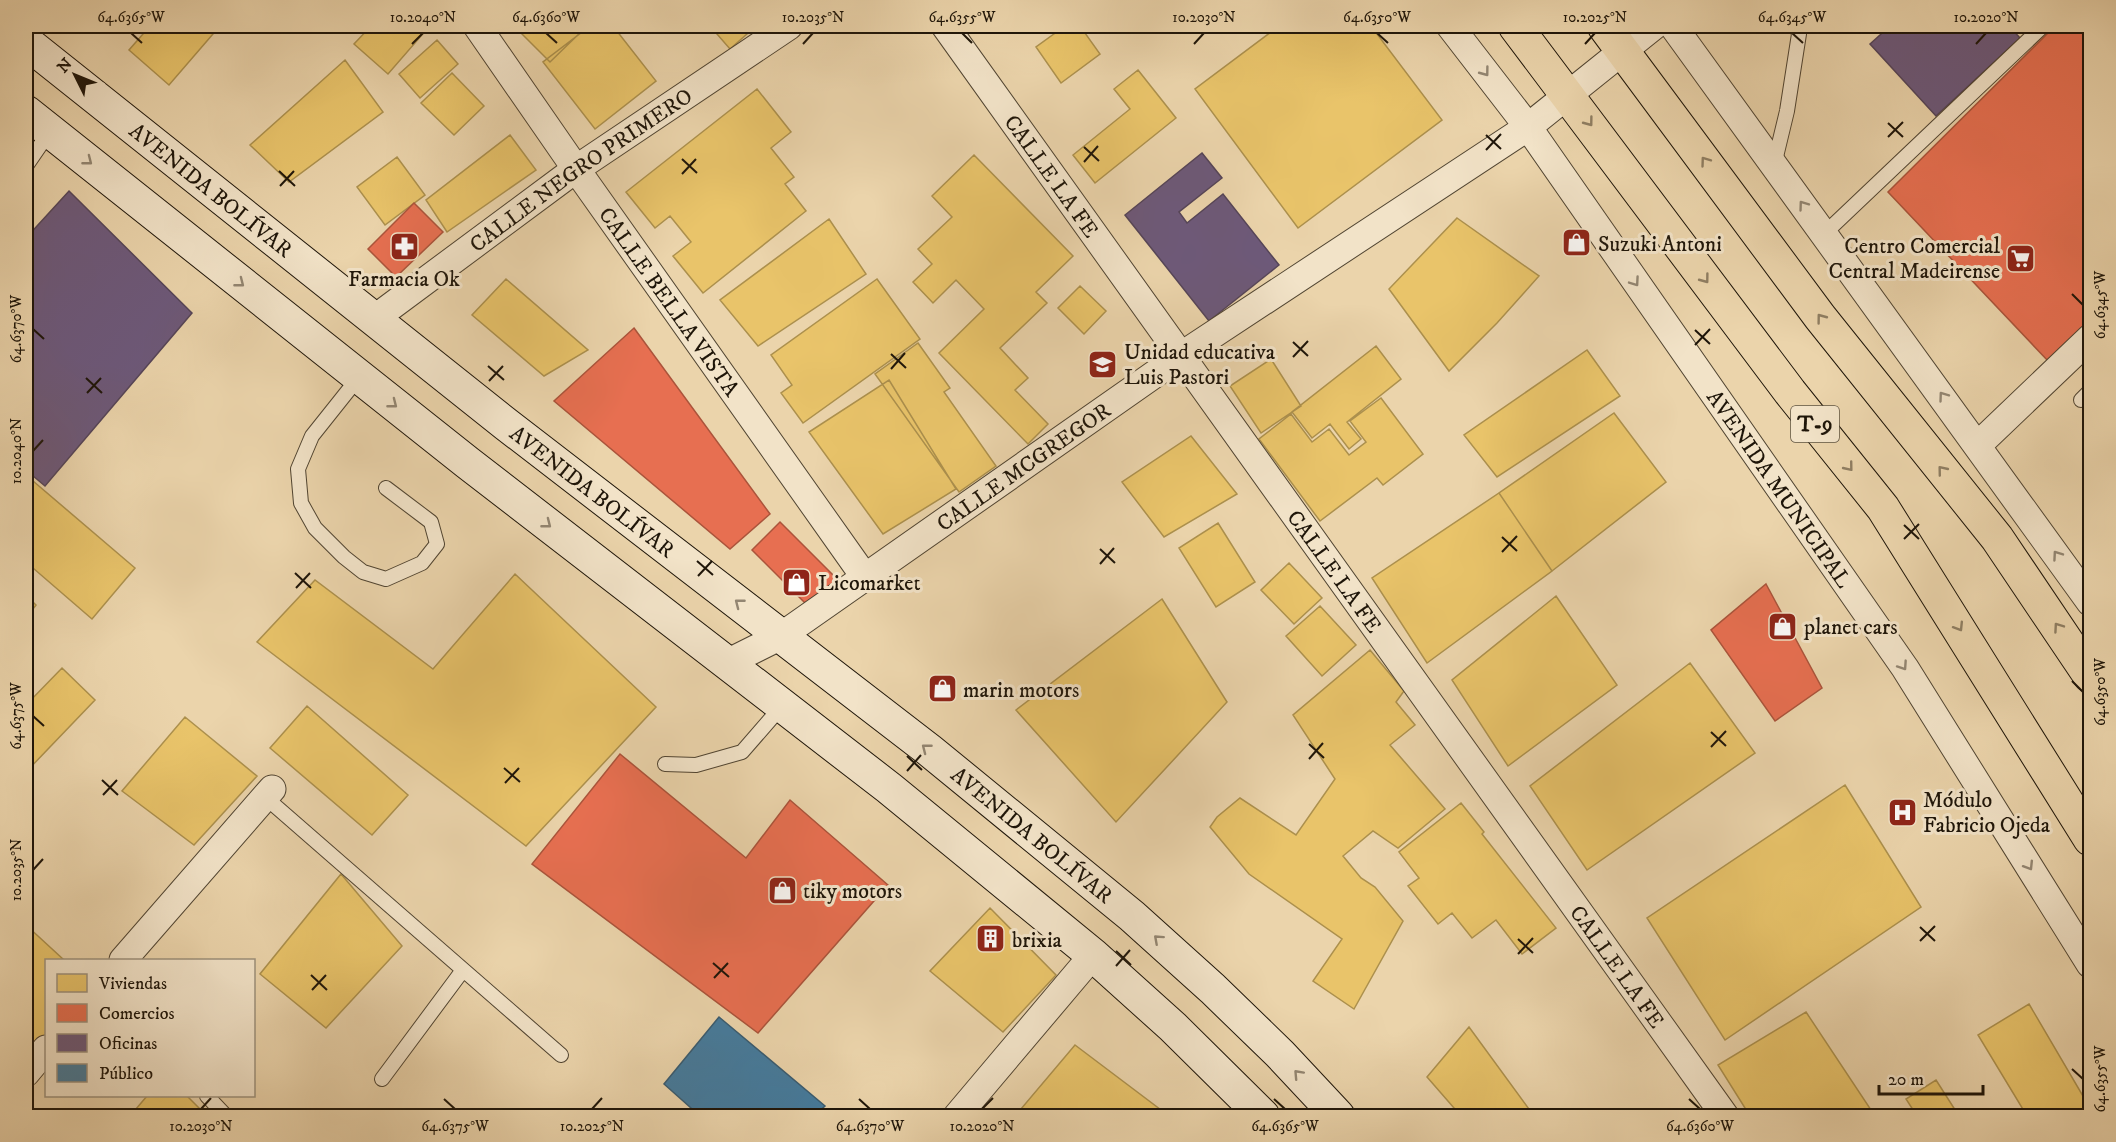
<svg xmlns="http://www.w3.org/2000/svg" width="2116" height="1142" font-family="'IM FELL DW Pica',serif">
  <rect width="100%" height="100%" fill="#ebd4ab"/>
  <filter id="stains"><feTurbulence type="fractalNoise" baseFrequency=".00333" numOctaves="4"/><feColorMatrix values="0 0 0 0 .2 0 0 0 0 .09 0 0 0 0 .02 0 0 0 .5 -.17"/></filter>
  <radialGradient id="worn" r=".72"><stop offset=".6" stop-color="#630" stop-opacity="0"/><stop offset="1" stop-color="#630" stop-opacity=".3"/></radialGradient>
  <path fill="#e9c46a" stroke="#ac904d" stroke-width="1.5" d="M150,26H218L219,27L169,85L129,50Z
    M371,26H425L428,28L388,74L354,44Z
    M514,26H587L550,62Z
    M590,26H613L656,81L595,129L543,62Z
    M710,26H756L730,49Z
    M1065,26H1080L1100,54L1061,83L1036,47Z
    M1279,26H1371L1442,120L1298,228L1195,89Z
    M437,40L458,64L420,98L399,74Z
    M345,60L383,112L289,182L250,145Z
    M1138,70L1176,118L1095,183L1073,155L1130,109L1114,89Z
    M452,73L484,106L454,135L421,103Z
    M757,89L791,132L771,148L794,177L785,184L806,211L703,293L673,256L691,242L670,216L655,228L626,192Z
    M510,135L536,170L447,232L426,200Z
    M974,155L1073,256L1036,292L1047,303L1000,348L1028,378L1015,390L1048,424L1028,444L939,353L984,309L956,280L933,303L913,282L932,264L918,249L952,217L932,196Z
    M397,157L425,195L385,225L357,187Z
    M1457,218L1539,276L1497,323L1449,371L1389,289Z
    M829,219L866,274L758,346L720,300Z
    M506,279L588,350L544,376L472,315Z
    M877,279L920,339L803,423L781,393L792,385L771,355Z
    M1080,286L1106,311L1084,334L1058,308Z
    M918,343L950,388L944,392L996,466L959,492L875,374Z
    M1376,346L1401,379L1347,422L1361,439L1349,449L1330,424L1312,438L1292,412Z
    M1587,350L1620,396L1497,477L1464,435Z
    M1271,359L1301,406L1261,433L1230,386Z
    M889,380L956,489L883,534L809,432Z
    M1381,398L1423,454L1383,485L1377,478L1320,521L1259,439L1291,414L1312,442L1329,429L1349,455L1366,442L1350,421Z
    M1614,413L1666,482L1552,571L1499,493Z
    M1191,436L1237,494L1164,537L1122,482Z
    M26,475L135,568L92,619L26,562Z
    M1499,493L1552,571L1427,663L1372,578Z
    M1218,523L1255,582L1216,607L1179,548Z
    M1289,563L1322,598L1294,624L1261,590Z
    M515,574L656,707L526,846L257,642L315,580L433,669Z
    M26,595L36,605L26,618Z
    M1556,596L1617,685L1508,766L1452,680Z
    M1162,599L1227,702L1116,822L1016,710Z
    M1320,606L1356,645L1322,676L1286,636Z
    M1370,650L1404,691L1396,702L1415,725L1390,745L1445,809L1398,848L1373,831L1343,856L1361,878L1375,887L1403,921L1354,1009L1313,981L1342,939L1249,874L1210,827L1217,817L1240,798L1296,835L1335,779L1293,715Z
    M1690,663L1755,753L1587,870L1530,786Z
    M62,668L95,700L26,772V705Z
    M307,706L408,795L372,835L270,748Z
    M185,717L257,776L194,845L122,791Z
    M1845,785L1921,907L1725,1040L1647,918Z
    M1461,803L1484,832L1482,834L1556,928L1522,954L1496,920L1472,938L1452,913L1438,924L1408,886L1419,878L1399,852Z
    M341,874L402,946L326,1028L260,974Z
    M990,908L1056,975L1003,1032L930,971Z
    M26,925L64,960H46V1036L26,1057Z
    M2029,1004L2090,1108V1116H2027L1978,1035Z
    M1806,1012L1875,1116H1750L1718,1065Z
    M1469,1027L1534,1116H1461L1427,1077Z
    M1075,1045L1169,1116H1015Z
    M1936,1080L1959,1116H1917L1906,1099Z
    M147,1096H187L207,1116H130Z"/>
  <path fill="#e76f51" stroke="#ab543b" stroke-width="1.5" d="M2055,26H2090V324L2049,362L1888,192Z
    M414,203L443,232L396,277L368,249Z
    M634,328L770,514L730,549L554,401Z
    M780,522L837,579L809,607L752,550Z
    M1766,584L1822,688L1775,721L1711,630Z
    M620,754L746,858L790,800L888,885L758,1033L532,864Z"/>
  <path fill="#6d597a" stroke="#554558" stroke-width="1.5" d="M1890,26H2009L2020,38L1936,116L1870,44Z
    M1202,153L1222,178L1179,212L1187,223L1223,194L1279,265L1209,321L1125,215Z
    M69,191L192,313L45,486L26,470V238Z"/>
  <path fill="#457b9d" stroke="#395c71" stroke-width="1.5" d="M719,1017L825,1106L814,1116H700L664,1084Z"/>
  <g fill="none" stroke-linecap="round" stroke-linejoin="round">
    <defs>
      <path id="lane" d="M1774,165L1787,111L1799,34L1796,26
        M26,166L50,131
        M1824,234L2043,26
        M359,377L312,436L298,469L301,503L315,528L344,557L363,572L386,579L422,563L437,544L431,522L386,488
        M2081,400L2090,391
        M665,764L696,765L742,752L782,706
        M265,797L561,1055
        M382,1079L463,970
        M207,1096L226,1116"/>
      <g id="street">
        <path id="s1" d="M477,26L576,169L864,576"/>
        <path id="s2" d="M945,26L1725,1116"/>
        <path id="s3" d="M1450,26L1528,127L1905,668L2090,964"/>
        <path d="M1673,26L2090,602"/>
        <path id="s4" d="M374,319L576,169L789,26"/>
        <path d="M1978,445L2090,338"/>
        <path id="s5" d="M727,663L781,636L1182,355L1528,127L1654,26"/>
        <path d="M123,960L272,789"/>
        <path d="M26,1073L46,1049"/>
        <path d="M957,1116L1093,955"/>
      </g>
      <g id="secondary">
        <path id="s6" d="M26,42L507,425L929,750L1132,916L1213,989L1280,1054L1338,1116"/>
        <path d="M26,112L468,463L889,788L1093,955L1173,1027L1263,1116"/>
      </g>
      <path id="highway" d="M1515,26L1790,392L1883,508L2090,839
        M1604,26L1820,317L1997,538L2090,676"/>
    </defs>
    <use href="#lane" stroke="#514532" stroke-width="16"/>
    <use href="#street" stroke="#514532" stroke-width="29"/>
    <use href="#secondary" stroke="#1e1509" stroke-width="35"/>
    <use href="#highway" stroke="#1e1509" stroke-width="35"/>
    <use href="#lane" stroke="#f2e3c8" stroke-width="14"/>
    <use href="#street" stroke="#f2e3c8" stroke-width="27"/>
    <use href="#secondary" stroke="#f2e3c8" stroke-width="33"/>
    <use href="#highway" stroke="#ebd4ab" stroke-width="33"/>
  </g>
  <defs><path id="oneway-chevron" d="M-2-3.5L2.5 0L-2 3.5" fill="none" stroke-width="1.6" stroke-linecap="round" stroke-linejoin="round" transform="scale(1.5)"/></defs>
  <g stroke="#938672">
    <use href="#oneway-chevron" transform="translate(1485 72) rotate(53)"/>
    <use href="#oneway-chevron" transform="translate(88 161) rotate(38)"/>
    <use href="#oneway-chevron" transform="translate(1803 205) rotate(-126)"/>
    <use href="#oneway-chevron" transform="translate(1635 282) rotate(55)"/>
    <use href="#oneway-chevron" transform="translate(240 283) rotate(38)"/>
    <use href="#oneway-chevron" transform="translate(1943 396) rotate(-126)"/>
    <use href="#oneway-chevron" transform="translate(393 404) rotate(38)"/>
    <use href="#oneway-chevron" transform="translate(547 524) rotate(38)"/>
    <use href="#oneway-chevron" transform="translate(2057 555) rotate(-125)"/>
    <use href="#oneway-chevron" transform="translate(739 603) rotate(-142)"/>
    <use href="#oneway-chevron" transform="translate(1903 666) rotate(56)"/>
    <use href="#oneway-chevron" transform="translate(926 748) rotate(-142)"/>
    <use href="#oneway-chevron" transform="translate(2029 866) rotate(58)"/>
    <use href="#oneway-chevron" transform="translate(1158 939) rotate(-138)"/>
    <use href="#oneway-chevron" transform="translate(1298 1074) rotate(-133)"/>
  </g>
  <g stroke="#8f7e62">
    <use href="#oneway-chevron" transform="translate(1589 122) rotate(53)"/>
    <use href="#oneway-chevron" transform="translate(1705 161) rotate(-126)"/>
    <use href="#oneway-chevron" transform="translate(1705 279) rotate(53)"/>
    <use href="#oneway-chevron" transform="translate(1821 318) rotate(-127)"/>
    <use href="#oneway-chevron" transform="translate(1849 467) rotate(51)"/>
    <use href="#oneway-chevron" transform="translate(1942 470) rotate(-129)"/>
    <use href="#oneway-chevron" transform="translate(1959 627) rotate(58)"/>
    <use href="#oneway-chevron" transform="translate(2058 627) rotate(-125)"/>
  </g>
  <path fill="none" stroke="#1e1509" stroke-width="2" d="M131,33L142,43M546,33L557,43M962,33L972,43M1377,33L1388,43M1792,33L1803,43M412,44L423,33M803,44L813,33M1194,44L1204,33M1585,44L1595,33M1976,44L1986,33M1888,123L1903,137M1486,135L1501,149M1888,137L1903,122M1084,147L1099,161M1486,150L1501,134M682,159L697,173M1084,162L1098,146M279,171L295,186M682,174L696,159M280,186L294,171M2072,294L2083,305M33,329L44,339M1695,330L1710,344M1293,342L1308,356M1695,345L1710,329M891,354L906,368M1293,357L1308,341M488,366L504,380M891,369L905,353M86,378L102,393M489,381L503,366M87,393L101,378M33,451L43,440M1904,525L1919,539M1502,537L1517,551M1904,539L1919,524M1100,549L1115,563M1502,552L1517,536M697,561L713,575M1100,564L1114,548M295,573L311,588M698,576L712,561M296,588L310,573M2072,681L2083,692M33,716L44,726M1711,732L1726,746M1309,744L1324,758M1711,747L1726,731M907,756L922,770M1309,759L1323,743M504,768L520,782M907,771L921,755M102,780L118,795M505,783L519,768M103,795L117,780M33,870L43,859M1920,927L1935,941M1518,939L1533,953M1920,941L1935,926M1116,951L1131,965M1518,954L1533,938M713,963L729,977M1116,966L1130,950M311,975L327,990M714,978L728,963M312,990L326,975M2072,1069L2083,1079M444,1099L455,1109M859,1099L870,1109M1274,1099L1285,1109M1689,1099L1700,1109M201,1109L211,1098M592,1109L602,1098M982,1109L993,1098"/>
  <defs>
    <symbol id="shop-square" viewBox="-11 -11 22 22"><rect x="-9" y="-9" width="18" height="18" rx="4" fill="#8f2418" stroke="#f2e3c8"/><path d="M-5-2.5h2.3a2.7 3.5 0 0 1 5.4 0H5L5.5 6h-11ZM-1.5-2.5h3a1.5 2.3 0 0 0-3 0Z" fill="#fff"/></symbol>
    <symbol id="pharmacy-square" viewBox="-11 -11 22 22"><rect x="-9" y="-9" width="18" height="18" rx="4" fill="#8f2418" stroke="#f2e3c8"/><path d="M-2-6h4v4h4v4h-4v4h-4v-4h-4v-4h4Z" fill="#fff"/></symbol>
    <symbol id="supermarket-square" viewBox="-11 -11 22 22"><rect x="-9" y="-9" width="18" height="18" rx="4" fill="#8f2418" stroke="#f2e3c8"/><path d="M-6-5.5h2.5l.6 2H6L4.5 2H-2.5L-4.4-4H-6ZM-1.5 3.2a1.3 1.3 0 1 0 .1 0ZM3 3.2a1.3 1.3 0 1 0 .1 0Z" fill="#fff"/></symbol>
    <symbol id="school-square" viewBox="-11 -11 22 22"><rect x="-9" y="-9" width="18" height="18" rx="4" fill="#8f2418" stroke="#f2e3c8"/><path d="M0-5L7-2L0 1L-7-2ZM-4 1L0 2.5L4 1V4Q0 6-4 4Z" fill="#fff"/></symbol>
    <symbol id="hospital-square" viewBox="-11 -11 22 22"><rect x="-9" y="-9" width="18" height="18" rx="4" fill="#8f2418" stroke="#f2e3c8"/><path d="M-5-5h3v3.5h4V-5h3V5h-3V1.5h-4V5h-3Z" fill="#fff"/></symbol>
    <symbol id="building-square" viewBox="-11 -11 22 22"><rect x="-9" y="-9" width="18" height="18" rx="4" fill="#8f2418" stroke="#f2e3c8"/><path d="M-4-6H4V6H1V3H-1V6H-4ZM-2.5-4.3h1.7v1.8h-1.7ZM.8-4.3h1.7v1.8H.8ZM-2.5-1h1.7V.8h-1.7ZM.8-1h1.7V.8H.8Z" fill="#fff"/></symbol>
  </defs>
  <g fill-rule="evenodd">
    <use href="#shop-square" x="1560" y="226" width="33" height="33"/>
    <use href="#pharmacy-square" x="388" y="230" width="33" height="33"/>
    <use href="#supermarket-square" x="2004" y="242" width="33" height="33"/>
    <use href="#school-square" x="1086" y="348" width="33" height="33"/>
    <use href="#shop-square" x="780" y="566" width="33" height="33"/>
    <use href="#shop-square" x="1766" y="610" width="33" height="33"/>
    <use href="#shop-square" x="926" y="672" width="33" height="33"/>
    <use href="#hospital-square" x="1886" y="796" width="33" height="33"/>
    <use href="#shop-square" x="766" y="874" width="33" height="33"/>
    <use href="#building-square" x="974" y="922" width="33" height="33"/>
  </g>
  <g text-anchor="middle" stroke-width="6" stroke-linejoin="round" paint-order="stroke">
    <rect fill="#f2e3c8" stroke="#5e5342" stroke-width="1.5" x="1791" y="406" width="48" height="36" rx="4.5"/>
    <g font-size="21" font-weight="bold" fill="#1e1509">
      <text x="1815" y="431">T-9</text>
    </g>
    <g font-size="22" fill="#1e1509" stroke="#f2e3c8">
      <text dy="8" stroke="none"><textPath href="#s4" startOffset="255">CALLE NEGRO PRIMERO</textPath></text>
      <text dy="8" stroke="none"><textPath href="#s2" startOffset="184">CALLE LA FE</textPath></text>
      <text dy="8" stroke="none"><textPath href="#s6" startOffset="237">AVENIDA BOLÍVAR</textPath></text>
      <text dy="8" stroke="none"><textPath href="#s1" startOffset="336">CALLE BELLA VISTA</textPath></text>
      <text dy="8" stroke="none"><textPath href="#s5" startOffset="356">CALLE MCGREGOR</textPath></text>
      <text dy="8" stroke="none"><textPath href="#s3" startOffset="568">AVENIDA MUNICIPAL</textPath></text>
      <text dy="8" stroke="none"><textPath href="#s6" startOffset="723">AVENIDA BOLÍVAR</textPath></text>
      <text dy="8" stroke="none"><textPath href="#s2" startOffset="670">CALLE LA FE</textPath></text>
      <text dy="8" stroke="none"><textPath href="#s6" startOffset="1281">AVENIDA BOLÍVAR</textPath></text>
      <text dy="8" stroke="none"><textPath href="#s2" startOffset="1156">CALLE LA FE</textPath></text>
    </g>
    <g font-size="22" fill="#1e1509" stroke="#f2e3c8" text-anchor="start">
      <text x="1598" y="251">Suzuki Antoni</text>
      <text x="2000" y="253" text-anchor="end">Centro Comercial<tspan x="2000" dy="25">Central Madeirense</tspan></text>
      <text x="404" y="286" text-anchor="middle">Farmacia Ok</text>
      <text x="1124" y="359">Unidad educativa<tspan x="1124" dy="25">Luis Pastori</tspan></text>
      <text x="818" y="590">Licomarket</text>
      <text x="1804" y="634">planet cars</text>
      <text x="963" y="697">marin motors</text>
      <text x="1923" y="807">Módulo<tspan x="1923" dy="25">Fabricio Ojeda</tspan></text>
      <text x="803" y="898">tiky motors</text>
      <text x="1012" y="947">brixia</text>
    </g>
  </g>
  <rect width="2116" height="1142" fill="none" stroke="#ebd4ab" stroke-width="66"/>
  <rect x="45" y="959" width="210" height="138" fill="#f2e3c8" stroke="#9d917c" stroke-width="1.5"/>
  <rect x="57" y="974" width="30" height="18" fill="#e9c46a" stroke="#9d917c" stroke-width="1.5"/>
  <text x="99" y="989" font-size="18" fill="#1e1509">Viviendas</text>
  <rect x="57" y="1004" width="30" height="18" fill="#e76f51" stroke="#9d917c" stroke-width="1.5"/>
  <text x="99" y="1019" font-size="18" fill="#1e1509">Comercios</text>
  <rect x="57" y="1034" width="30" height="18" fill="#6d597a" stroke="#9d917c" stroke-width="1.5"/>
  <text x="99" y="1049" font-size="18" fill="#1e1509">Oficinas</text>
  <rect x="57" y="1064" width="30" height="18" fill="#457b9d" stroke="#9d917c" stroke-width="1.5"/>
  <text x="99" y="1079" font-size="18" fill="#1e1509">Público</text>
  <g transform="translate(75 75) rotate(313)" stroke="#f2e3c8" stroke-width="4.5" paint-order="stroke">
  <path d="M0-4.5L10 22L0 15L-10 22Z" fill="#1e1509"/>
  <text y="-9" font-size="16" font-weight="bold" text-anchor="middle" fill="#1e1509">N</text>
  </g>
  <path d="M1879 1085v9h104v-9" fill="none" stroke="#1e1509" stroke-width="3"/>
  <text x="1888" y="1085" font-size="18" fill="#1e1509" stroke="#f2e3c8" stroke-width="4.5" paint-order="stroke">20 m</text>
  <rect x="33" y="33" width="2050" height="1076" fill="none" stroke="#1e1509" stroke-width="2"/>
  <g font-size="15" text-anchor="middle" fill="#1e1509">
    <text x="131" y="22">64.6365°W</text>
    <text x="423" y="22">10.2040°N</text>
    <text x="546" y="22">64.6360°W</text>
    <text x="813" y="22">10.2035°N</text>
    <text x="962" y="22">64.6355°W</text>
    <text x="1204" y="22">10.2030°N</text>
    <text x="1377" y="22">64.6350°W</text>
    <text x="1595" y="22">10.2025°N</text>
    <text x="1792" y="22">64.6345°W</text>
    <text x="1986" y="22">10.2020°N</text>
    <text transform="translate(2100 305) rotate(-90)" y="5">64.6345°W</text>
    <text transform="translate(16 329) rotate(-90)" y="5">64.6370°W</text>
    <text transform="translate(16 451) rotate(-90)" y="5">10.2040°N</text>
    <text transform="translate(2100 692) rotate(-90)" y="5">64.6350°W</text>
    <text transform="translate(16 716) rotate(-90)" y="5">64.6375°W</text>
    <text transform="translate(16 870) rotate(-90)" y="5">10.2035°N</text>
    <text transform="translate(2100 1079) rotate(-90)" y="5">64.6355°W</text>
    <text x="201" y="1131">10.2030°N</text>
    <text x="455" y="1131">64.6375°W</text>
    <text x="592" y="1131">10.2025°N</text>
    <text x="870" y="1131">64.6370°W</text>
    <text x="982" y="1131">10.2020°N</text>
    <text x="1285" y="1131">64.6365°W</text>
    <text x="1700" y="1131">64.6360°W</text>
  </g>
  <rect width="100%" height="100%" filter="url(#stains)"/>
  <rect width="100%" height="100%" fill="url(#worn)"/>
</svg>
